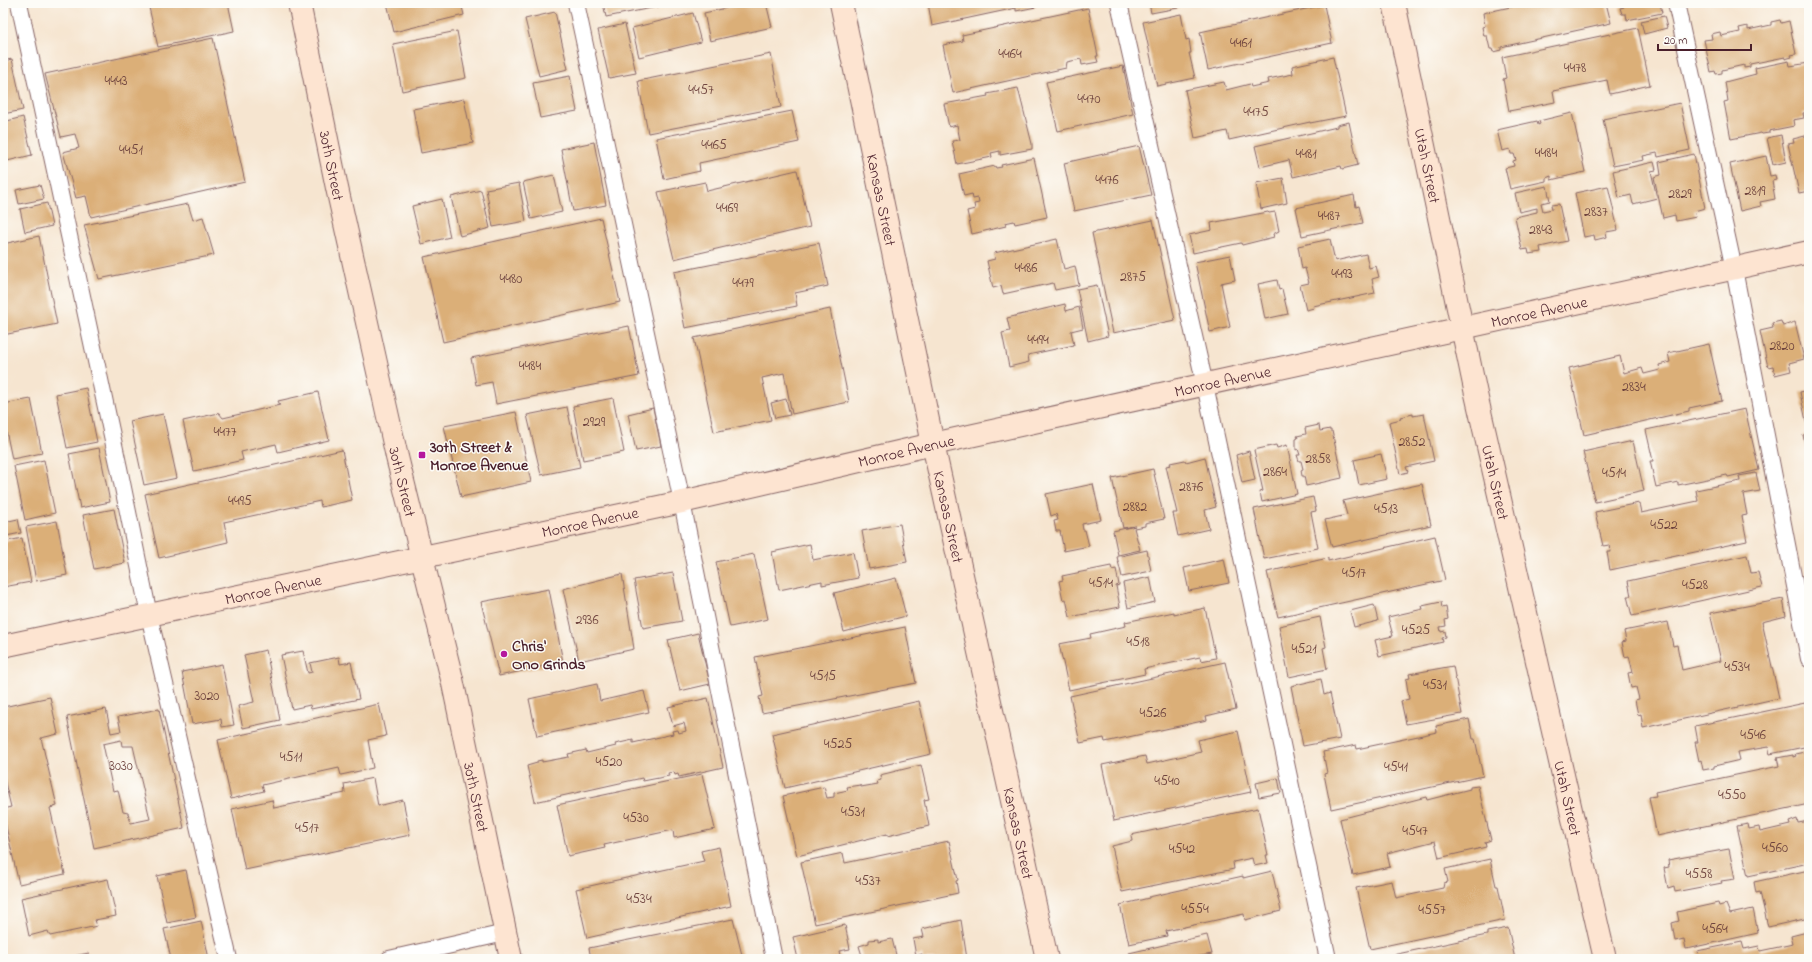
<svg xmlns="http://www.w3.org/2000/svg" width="1812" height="962" font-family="'Indie Flower',sans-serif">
  <rect width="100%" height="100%" fill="#fdfcf7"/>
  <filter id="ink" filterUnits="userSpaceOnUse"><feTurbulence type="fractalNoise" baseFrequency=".025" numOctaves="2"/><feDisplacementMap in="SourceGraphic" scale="8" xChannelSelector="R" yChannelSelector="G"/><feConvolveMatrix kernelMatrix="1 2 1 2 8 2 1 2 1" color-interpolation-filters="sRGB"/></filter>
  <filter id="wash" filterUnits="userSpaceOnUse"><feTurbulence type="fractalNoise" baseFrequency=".012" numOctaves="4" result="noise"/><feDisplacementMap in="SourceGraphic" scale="16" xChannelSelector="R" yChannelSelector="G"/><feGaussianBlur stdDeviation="0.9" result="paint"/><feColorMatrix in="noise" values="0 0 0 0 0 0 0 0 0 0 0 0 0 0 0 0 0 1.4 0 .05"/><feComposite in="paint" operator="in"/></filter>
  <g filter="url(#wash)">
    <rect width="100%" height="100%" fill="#f6e5d0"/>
    <g id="blocks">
      <path fill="#dbaf78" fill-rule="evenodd" d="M148,3H228L234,31L158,47Z
        M387,3H461L464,15L394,32Z
        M603,3H671L672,4L606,17Z
        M749,3H766L772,27L710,41L704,13Z
        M928,3H1035L1036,7L1016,11V8L932,26Z
        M1149,3H1177L1178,8L1151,13Z
        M1529,3H1606L1611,23L1501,47V50L1493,52L1492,49H1490L1487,36H1484L1482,27L1485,26L1483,13Z
        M1623,3H1660L1662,13L1627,20L1626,14H1622L1620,8L1624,7Z
        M1324,5L1332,43L1208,70L1200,32Z
        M1088,8L1098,56H1096L1098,62L1082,65L1081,59L1067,62L1066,68L953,93L943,45L963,41L962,35Z
        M555,12L568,69L539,76L525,19Z
        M693,13L701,42L639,57L632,28Z
        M1181,14L1186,40L1189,39L1191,53H1189L1195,78L1157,86L1143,22Z
        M1664,16L1667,28L1644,34L1641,21Z
        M1780,20L1781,23L1789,21L1796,54L1791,55L1792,57L1785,59V57L1750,64V67L1744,68V65L1722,70V73L1716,74L1715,71L1711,72L1704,40L1712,39L1711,34L1720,32L1721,36L1740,32L1739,28L1748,26V30L1771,25V22Z
        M625,24L636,73L609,78L598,30Z
        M1638,28L1650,85L1610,94L1607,80L1553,91L1555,102L1509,111L1503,79L1506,78L1502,57Z
        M457,31L466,78L402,91L393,44Z
        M213,38L245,182L91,217L86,196L76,198L63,152L79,148L75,134L61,137L45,74Z
        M771,54L781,107L648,133L638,81Z
        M1333,57L1346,116L1310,123V122L1229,140L1227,131L1195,138L1185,90L1224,82L1226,90L1250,84L1251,87L1269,83L1268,79L1293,74L1292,66Z
        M12,59L23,110L3,114V61Z
        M1789,61L1790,66L1809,63V112L1803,113L1804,118L1793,120L1794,126L1769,131V133L1762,134L1761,133L1731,139L1724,102L1728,101L1725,82L1756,74L1755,68Z
        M1123,66L1133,114L1058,131L1046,82Z
        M570,76L577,111L540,118L533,83Z
        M1018,88L1032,144V149L1000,155V151L991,153L992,157L957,164L952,141L960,140L957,125L949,127L944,104L988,96L987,94Z
        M464,99L473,143L421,153L413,109Z
        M1680,103L1690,150L1658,157L1657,153L1643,156L1644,160L1613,166L1603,119Z
        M792,111L799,142L699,163L700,171L664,179L656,138Z
        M1572,113L1585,172L1551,180V176L1546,178V181L1510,189L1505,168L1514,166L1513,161L1516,160L1514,154H1511L1510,149L1502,151L1497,130L1537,121L1538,125L1540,124L1539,121Z
        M23,117L32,155L3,162V122Z
        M1349,122L1358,165L1342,169L1341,166L1293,177L1289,160L1260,167L1255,146L1337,127V125Z
        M1781,135L1786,162L1773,165L1767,138Z
        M1809,135V191L1799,193L1788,144L1794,143L1793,139Z
        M594,142L606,205L573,211L561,149Z
        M1139,146L1151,195L1074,211L1064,163Z
        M1694,154L1705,208L1694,211L1696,217L1676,221L1675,215L1663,218L1654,177L1661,175L1659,162Z
        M1766,156L1770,176L1775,175L1776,180L1772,181L1775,199L1760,202L1761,206L1740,211L1730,164Z
        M1034,158L1047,217L1015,224L1014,221L1005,223L1006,226L972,234L967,211L975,209L974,204L979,203L978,198L973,199L972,194L964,196L959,174L995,166L996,168L1002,167L1001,165Z
        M1654,162L1656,170L1651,171L1657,198L1633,204L1631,195L1619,198L1613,171Z
        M797,170L810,227L674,259L658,192L705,182L707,191Z
        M554,175L562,212L531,219L523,182Z
        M1283,178L1287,203L1261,209L1256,183Z
        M519,183L526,221L493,227L486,189Z
        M40,185L44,199L19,204L16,190Z
        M1547,186L1550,201L1541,203L1543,211L1552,209L1551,205L1559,204L1567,241L1540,247L1541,252L1529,254L1528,249L1522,250L1515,217L1537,212V208L1519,212L1515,193Z
        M1608,186L1618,230L1606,232L1607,237L1595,240L1594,235L1584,237L1575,193Z
        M481,190L490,228L460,236L451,197Z
        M1354,195L1356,207L1359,206L1363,223L1302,236L1296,208Z
        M442,199L450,237L421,244L412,206Z
        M47,203L52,226L25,232L20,209Z
        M188,204L193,220L203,217L214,255L99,279L84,225Z
        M1268,212L1269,213L1275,212L1279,231L1273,234L1274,237L1242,245L1241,243L1193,253L1189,235L1212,230L1211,223Z
        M601,218L620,302L443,342L424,257Z
        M1153,220L1175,320L1113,333L1092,233Z
        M39,236L57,324L3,335V244Z
        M1057,239L1064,269L1075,266L1079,285L1055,290L1053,283L1003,294L1001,286L993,288L987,261L995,259L994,253Z
        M1330,239L1335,261L1366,254L1369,268L1376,266L1379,277L1372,279L1375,293L1313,306L1314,308L1306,310L1300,285L1309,283L1305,268L1302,269L1298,246Z
        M819,243L828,286L795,293L797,306L685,328L674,272Z
        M1230,255L1235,280L1221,283L1230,327L1210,332L1195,262Z
        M1277,280L1279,290L1282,289L1288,314L1265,319L1258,284Z
        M1097,285L1108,336L1088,341L1077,289Z
        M1065,304L1066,311L1079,307L1083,328L1071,331L1074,345L1028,355L1029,362L1009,367L1002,333L1010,331L1007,318Z
        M830,309L849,402L792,414L784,373L762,378L771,420L714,432L694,338Z
        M1781,321L1783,326L1795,322L1804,359L1789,363L1791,371L1775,375L1773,366L1768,367L1760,331L1773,328L1772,323Z
        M629,326L639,376L496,404L492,382L476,385L471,358Z
        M1709,344L1722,401L1689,408V411L1584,435L1569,368L1620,356L1624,373L1642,368L1644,374L1660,370L1659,365L1670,362L1668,353Z
        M86,388L97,442L67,448L56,394Z
        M1809,390V431H1808L1800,392Z
        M318,392L329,440L278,452L276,444L241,452L243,460L194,471L183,421L219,413L223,418L280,405L278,401Z
        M613,398L624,452L583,460L573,406Z
        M31,399L42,453L12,459L3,416V404Z
        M786,399L790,415L775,418L771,403Z
        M567,407L580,467L541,475L527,415Z
        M653,408L661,446L636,451L628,414Z
        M1745,409L1759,470L1728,477L1727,475L1678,485V482L1656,487L1650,461H1653L1646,430Z
        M516,412L531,482L461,497L444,426Z
        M163,414L177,478L144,485L130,421Z
        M1413,414V416L1424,414L1434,461L1406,467L1408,472L1400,474L1389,422L1401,419L1400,417Z
        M1319,425L1320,431L1330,429V431H1332L1342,478L1306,486L1304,476H1302L1301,470L1303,469L1301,461H1299L1297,455H1300L1298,449L1296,450V439L1298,438L1297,436L1306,434L1305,428Z
        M1809,434V453H1807L1803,435Z
        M1633,441L1644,491L1595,502L1583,452Z
        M1276,445L1277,448L1287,445L1297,494L1262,502L1260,492L1263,491L1254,450Z
        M99,448L110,502L80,508L69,454Z
        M342,450L352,500L321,507L320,501L224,522L228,542L159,558L145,494Z
        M1249,451L1255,480L1242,483L1236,455Z
        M1381,454L1387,479L1359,485L1354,460Z
        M1205,457L1216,507L1205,510L1209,529L1178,536L1173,513H1177L1166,466L1171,465L1170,463L1185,460L1186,462Z
        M44,460L55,513L25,520L14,466Z
        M1153,469L1164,519L1145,523V526L1134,528L1140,550L1118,555L1113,531L1135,526L1123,528L1112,478Z
        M1756,473L1760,491L1743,494L1747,515L1742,516L1747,541L1610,570L1607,552H1610L1609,545L1603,546L1595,512L1639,503L1641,513L1698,501L1696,490L1740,481L1739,476Z
        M1093,484L1101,520L1082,524L1083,530H1085L1089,546L1064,551L1060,531H1056L1054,521L1058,520L1056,514L1051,516L1046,494Z
        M1422,484L1431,525L1332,547L1325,520L1347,515L1343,501Z
        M1313,497L1316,511L1311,512L1318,548L1264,559L1254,509Z
        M114,509L125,563L94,569L83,515Z
        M18,519L21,533L6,536L4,522Z
        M57,521L67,575L36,581L26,527Z
        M900,524L907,562L869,569L862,531Z
        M1435,536L1445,580L1278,617L1267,572L1328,558V561Z
        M22,538L31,582L3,587V542Z
        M810,544L813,560L853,552L858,578L822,585V581L779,590L772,552Z
        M1147,550L1151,571L1122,577L1117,557Z
        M754,554L768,619L730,627L716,562Z
        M1747,555L1751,573L1758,572L1762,587L1632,616L1627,596H1631L1628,581Z
        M1224,559L1229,583L1189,591L1184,568Z
        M1111,566L1112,570L1116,569L1119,585L1116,586L1120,607L1070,617L1066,599L1063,600L1059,581L1063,580L1062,576Z
        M673,573L682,621L643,628L634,580Z
        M622,574L634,649L579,661L563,589Z
        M1150,577L1155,602L1128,608L1123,583Z
        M896,578L906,616L844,632L834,593Z
        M549,589L563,662L499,676L481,602Z
        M1783,599L1786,616L1762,622L1779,698L1643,728L1641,714L1638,715L1635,700L1639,699L1636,687L1631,688L1628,673L1633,672L1629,656L1625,657L1622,642L1626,641L1624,631L1668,622L1673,646L1677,645L1682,670L1721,661L1710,613Z
        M1441,602L1442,608L1446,607L1448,619L1445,620L1446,626L1440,627L1441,632L1445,631L1446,637L1442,638L1443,642L1379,656L1375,640L1393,636L1388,617L1423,609L1422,606Z
        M1374,605L1378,621L1354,627L1350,611Z
        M1205,608L1216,658L1201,661L1200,657L1144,669L1145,674L1069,690L1059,644L1091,638L1090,634L1126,626L1125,622L1174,612V615Z
        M1320,617L1326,647L1323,648L1327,669L1289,677L1279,626Z
        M905,627L916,683L762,713L759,697L763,696L755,657Z
        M698,633L710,684L680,691L668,640Z
        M266,650L280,720L243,728L238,706L254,702L244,655Z
        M303,651L308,673L312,672L310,663L339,657L340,664L351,662L359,699L311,709L310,705L292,709L281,655Z
        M1225,662L1236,709L1206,716L1207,720L1105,742L1104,738L1080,743L1070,696Z
        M222,664L234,725L222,727L221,719L192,724L182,672Z
        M1453,666L1462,714L1406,724L1401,701L1409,699L1406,679L1410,678L1409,674Z
        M1321,679L1324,695L1330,693L1340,739L1303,746L1291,686Z
        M597,684L600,701L644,691L649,712L537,736L529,699Z
        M50,697L58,734L41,738L57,806L50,808L65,874L19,884L3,813V809L11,807L3,774V707Z
        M708,698L723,767L679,777L678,774L675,775L674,772L668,773L669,776L643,781L642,778L535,802L527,766L537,763V761L542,760V762L569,757L568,754L586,750L587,753L616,746L615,744L633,740V743L673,734L672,731L678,730L679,733L686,731L684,723L673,726L668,707Z
        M919,701L931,754L785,788L772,734Z
        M1805,703L1809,723V746L1770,754L1768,747L1738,752L1740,760L1714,766V768L1703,770L1701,760L1699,761L1695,742H1698L1695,726Z
        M379,704L386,736L368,740L373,768L341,775L339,768L262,785L264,791L231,799L218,740Z
        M106,709L111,733L121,731L118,717L159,709L184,828L94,848L67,717ZM121,740L122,746H133L150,819L131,823L128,813L123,812L118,790L113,791L103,744Z
        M1469,719L1473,739H1475L1483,776L1331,809L1324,774L1327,773L1323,752L1356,745L1357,749L1437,732L1436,726Z
        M1238,731L1251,792L1114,821L1102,765L1145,756L1147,764L1201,752L1198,740Z
        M1809,751V804L1657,836L1649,797L1656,796L1655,792L1779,766L1777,758L1793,755V757L1796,756L1795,754Z
        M921,765L929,799L924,800L929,826L887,836V834L797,856L783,796L824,787L827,798L834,797V793L848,790L847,787L860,785L861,787L878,784L877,781L881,780L880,775Z
        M702,774L715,829L674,838L673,830L604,845L605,848L568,856L557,805Z
        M373,778L378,806L403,800L410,835L245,870L232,809L272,800L274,808L345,793L344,784Z
        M1278,778L1281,793L1259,797L1256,783Z
        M1478,786L1491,840L1485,842L1486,847L1439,858L1435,841L1387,853L1390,867L1353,875L1340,819L1426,797L1427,800L1470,789V787Z
        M1258,808L1268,855H1266L1268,863L1254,866L1252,858L1233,862L1234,869L1122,892L1112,846L1132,841L1131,835Z
        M1797,819L1798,823L1809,821V863L1748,876L1737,826L1748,824L1749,829L1759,827L1760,832L1790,825L1789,822Z
        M949,841L958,880L956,881L958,893L815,924L801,862L843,853L845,863Z
        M719,847L731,906L587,938L576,889L704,861L701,851Z
        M1729,849L1735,879L1721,881L1722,883L1675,892L1674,886L1668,888L1664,868L1669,867L1668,860Z
        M1490,859L1496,886H1498L1505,920L1370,949L1356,888L1392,881L1396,898L1443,888L1444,883L1448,882L1445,869Z
        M186,870L196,917L167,923L157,876Z
        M1809,870V918L1768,927L1760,892L1756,893L1754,882Z
        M1272,871L1281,911L1245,920L1244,914L1166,931L1167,936L1129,944L1120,905L1149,898V897L1243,876V878Z
        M108,879L116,916L95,920L97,926L50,936L48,931L29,936L21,898Z
        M1718,903L1719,906L1726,904L1730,914L1753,909L1758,933L1686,949L1684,939L1675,941L1672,923L1679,921L1677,912Z
        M733,919L743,959H591L589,948Z
        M961,920L967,959H923L922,954L916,956L913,939L924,937L922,929Z
        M201,921L209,959H171L164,929Z
        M845,925L850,949L839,951L841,959H798L793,937Z
        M1508,928L1515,959H1389L1388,956L1487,935V932Z
        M1809,928V959H1699L1697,951L1742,942L1744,949L1759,946L1760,951L1793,944L1791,936L1807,932L1806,929Z
        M1207,935L1212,954L1195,957L1196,959H1130L1129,953Z
        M878,939V942L892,939L897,959H863L859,946L869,943V940Z
        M89,953L90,959H63V958Z"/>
    </g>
  </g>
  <g filter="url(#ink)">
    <use href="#blocks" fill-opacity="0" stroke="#866465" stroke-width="1"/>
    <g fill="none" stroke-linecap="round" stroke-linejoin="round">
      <defs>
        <path id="lane" d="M19,3L119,468L149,615L229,959
          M576,3L682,502L774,959
          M1119,3L1205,385L1328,959
          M1676,3L1734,269L1809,659
          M389,959L505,933"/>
        <g id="secondary">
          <path id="s1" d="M299,3L337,188L397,457L452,679L511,959"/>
          <path id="s2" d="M841,3L933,444L1047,959"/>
          <path id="s3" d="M1394,3L1476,394L1605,959"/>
          <path id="s4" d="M3,646L682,502L933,444L1809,252"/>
        </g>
      </defs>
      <use href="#lane" stroke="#866465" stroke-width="18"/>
      <use href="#secondary" stroke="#866465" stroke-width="24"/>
      <use href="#lane" stroke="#fff" stroke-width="16"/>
      <use href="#secondary" stroke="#fde4d1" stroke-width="22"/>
    </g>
  </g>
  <g fill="#b5179e" stroke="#fdfcf7" stroke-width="1.5">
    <rect x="418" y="451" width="8" height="8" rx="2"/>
    <circle cx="504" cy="654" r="4"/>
  </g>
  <g text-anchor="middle" stroke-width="3" stroke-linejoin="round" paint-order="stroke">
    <g font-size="14" fill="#6e433e">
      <text x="1241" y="47">4461</text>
      <text x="1010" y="58">4464</text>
      <text x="1575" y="72">4478</text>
      <text x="116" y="85">4443</text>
      <text x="701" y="94">4457</text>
      <text x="1089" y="103">4470</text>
      <text x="1256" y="116">4475</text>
      <text x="714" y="149">4465</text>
      <text x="131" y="154">4451</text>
      <text x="1546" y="157">4484</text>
      <text x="1306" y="158">4481</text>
      <text x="1107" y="184">4476</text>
      <text x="1755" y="195">2819</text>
      <text x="1680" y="198">2829</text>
      <text x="727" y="212">4469</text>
      <text x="1596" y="216">2837</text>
      <text x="1329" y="220">4487</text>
      <text x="1541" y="234">2843</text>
      <text x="1026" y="272">4486</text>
      <text x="1342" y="278">4493</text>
      <text x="1133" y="281">2875</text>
      <text x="511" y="283">4480</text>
      <text x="743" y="287">4479</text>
      <text x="1038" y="344">4494</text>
      <text x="1782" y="350">2820</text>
      <text x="530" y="370">4484</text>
      <text x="1634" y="391">2834</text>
      <text x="594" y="426">2929</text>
      <text x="225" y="436">4477</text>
      <text x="1412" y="446">2852</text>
      <text x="1318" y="463">2858</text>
      <text x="1275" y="476">2864</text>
      <text x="1614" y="477">4514</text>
      <text x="1191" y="491">2876</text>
      <text x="240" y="505">4495</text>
      <text x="1135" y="511">2882</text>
      <text x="1386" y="513">4513</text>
      <text x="1664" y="529">4522</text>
      <text x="1354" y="577">4517</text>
      <text x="1101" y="587">4514</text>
      <text x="1695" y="589">4528</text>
      <text x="587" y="624">2936</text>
      <text x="1416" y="634">4525</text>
      <text x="1138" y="646">4518</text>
      <text x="1304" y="653">4521</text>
      <text x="1737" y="671">4534</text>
      <text x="823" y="680">4515</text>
      <text x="1435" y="689">4531</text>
      <text x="207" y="700">3020</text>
      <text x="1153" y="717">4526</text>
      <text x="1753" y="739">4546</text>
      <text x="838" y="748">4525</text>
      <text x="291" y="761">4511</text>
      <text x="609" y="766">4520</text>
      <text x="121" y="770">3030</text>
      <text x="1396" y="771">4541</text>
      <text x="1167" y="785">4540</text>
      <text x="1732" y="799">4550</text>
      <text x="853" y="816">4531</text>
      <text x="636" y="822">4530</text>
      <text x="307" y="832">4517</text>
      <text x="1415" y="835">4547</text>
      <text x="1775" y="852">4560</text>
      <text x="1182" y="853">4542</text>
      <text x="1699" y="878">4558</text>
      <text x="868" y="885">4537</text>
      <text x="639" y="903">4534</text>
      <text x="1195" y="913">4554</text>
      <text x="1432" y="914">4557</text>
      <text x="1715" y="933">4564</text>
    </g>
    <g font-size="16" fill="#4a1f2b" stroke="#fdfcf7">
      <text dy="6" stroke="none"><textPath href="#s1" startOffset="166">30th Street</textPath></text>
      <text dy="6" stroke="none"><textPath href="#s3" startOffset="166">Utah Street</textPath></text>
      <text dy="6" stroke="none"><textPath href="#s2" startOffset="201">Kansas Street</textPath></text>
      <text dy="6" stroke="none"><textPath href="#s4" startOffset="1572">Monroe Avenue</textPath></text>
      <text dy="6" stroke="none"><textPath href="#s4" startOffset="1248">Monroe Avenue</textPath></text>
      <text dy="6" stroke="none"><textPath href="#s4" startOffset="924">Monroe Avenue</textPath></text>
      <text dy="6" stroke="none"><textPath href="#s1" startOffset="490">30th Street</textPath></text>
      <text dy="6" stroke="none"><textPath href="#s3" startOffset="490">Utah Street</textPath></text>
      <text dy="6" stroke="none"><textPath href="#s2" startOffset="525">Kansas Street</textPath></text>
      <text dy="6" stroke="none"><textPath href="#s4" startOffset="600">Monroe Avenue</textPath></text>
      <text dy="6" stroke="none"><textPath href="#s4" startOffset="276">Monroe Avenue</textPath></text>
      <text dy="6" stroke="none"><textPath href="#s1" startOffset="814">30th Street</textPath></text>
      <text dy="6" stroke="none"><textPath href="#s3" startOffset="814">Utah Street</textPath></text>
      <text dy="6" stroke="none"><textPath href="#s2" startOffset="849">Kansas Street</textPath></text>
    </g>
    <g font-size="16" font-weight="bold" fill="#4a1f2b" stroke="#fdfcf7" text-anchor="start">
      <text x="430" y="452">30th Street &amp;<tspan x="430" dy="18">Monroe Avenue</tspan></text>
      <text x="512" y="651">Chris'<tspan x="512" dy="18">Ono Grinds</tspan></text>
    </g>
  </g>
  <rect width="1812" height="962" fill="none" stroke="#fdfcf7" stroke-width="16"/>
  <path d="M1658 44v6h93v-6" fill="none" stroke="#4a1f2b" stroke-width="2"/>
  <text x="1664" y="44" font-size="12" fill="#4a1f2b" stroke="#fdfcf7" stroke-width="3" paint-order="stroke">20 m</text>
</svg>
